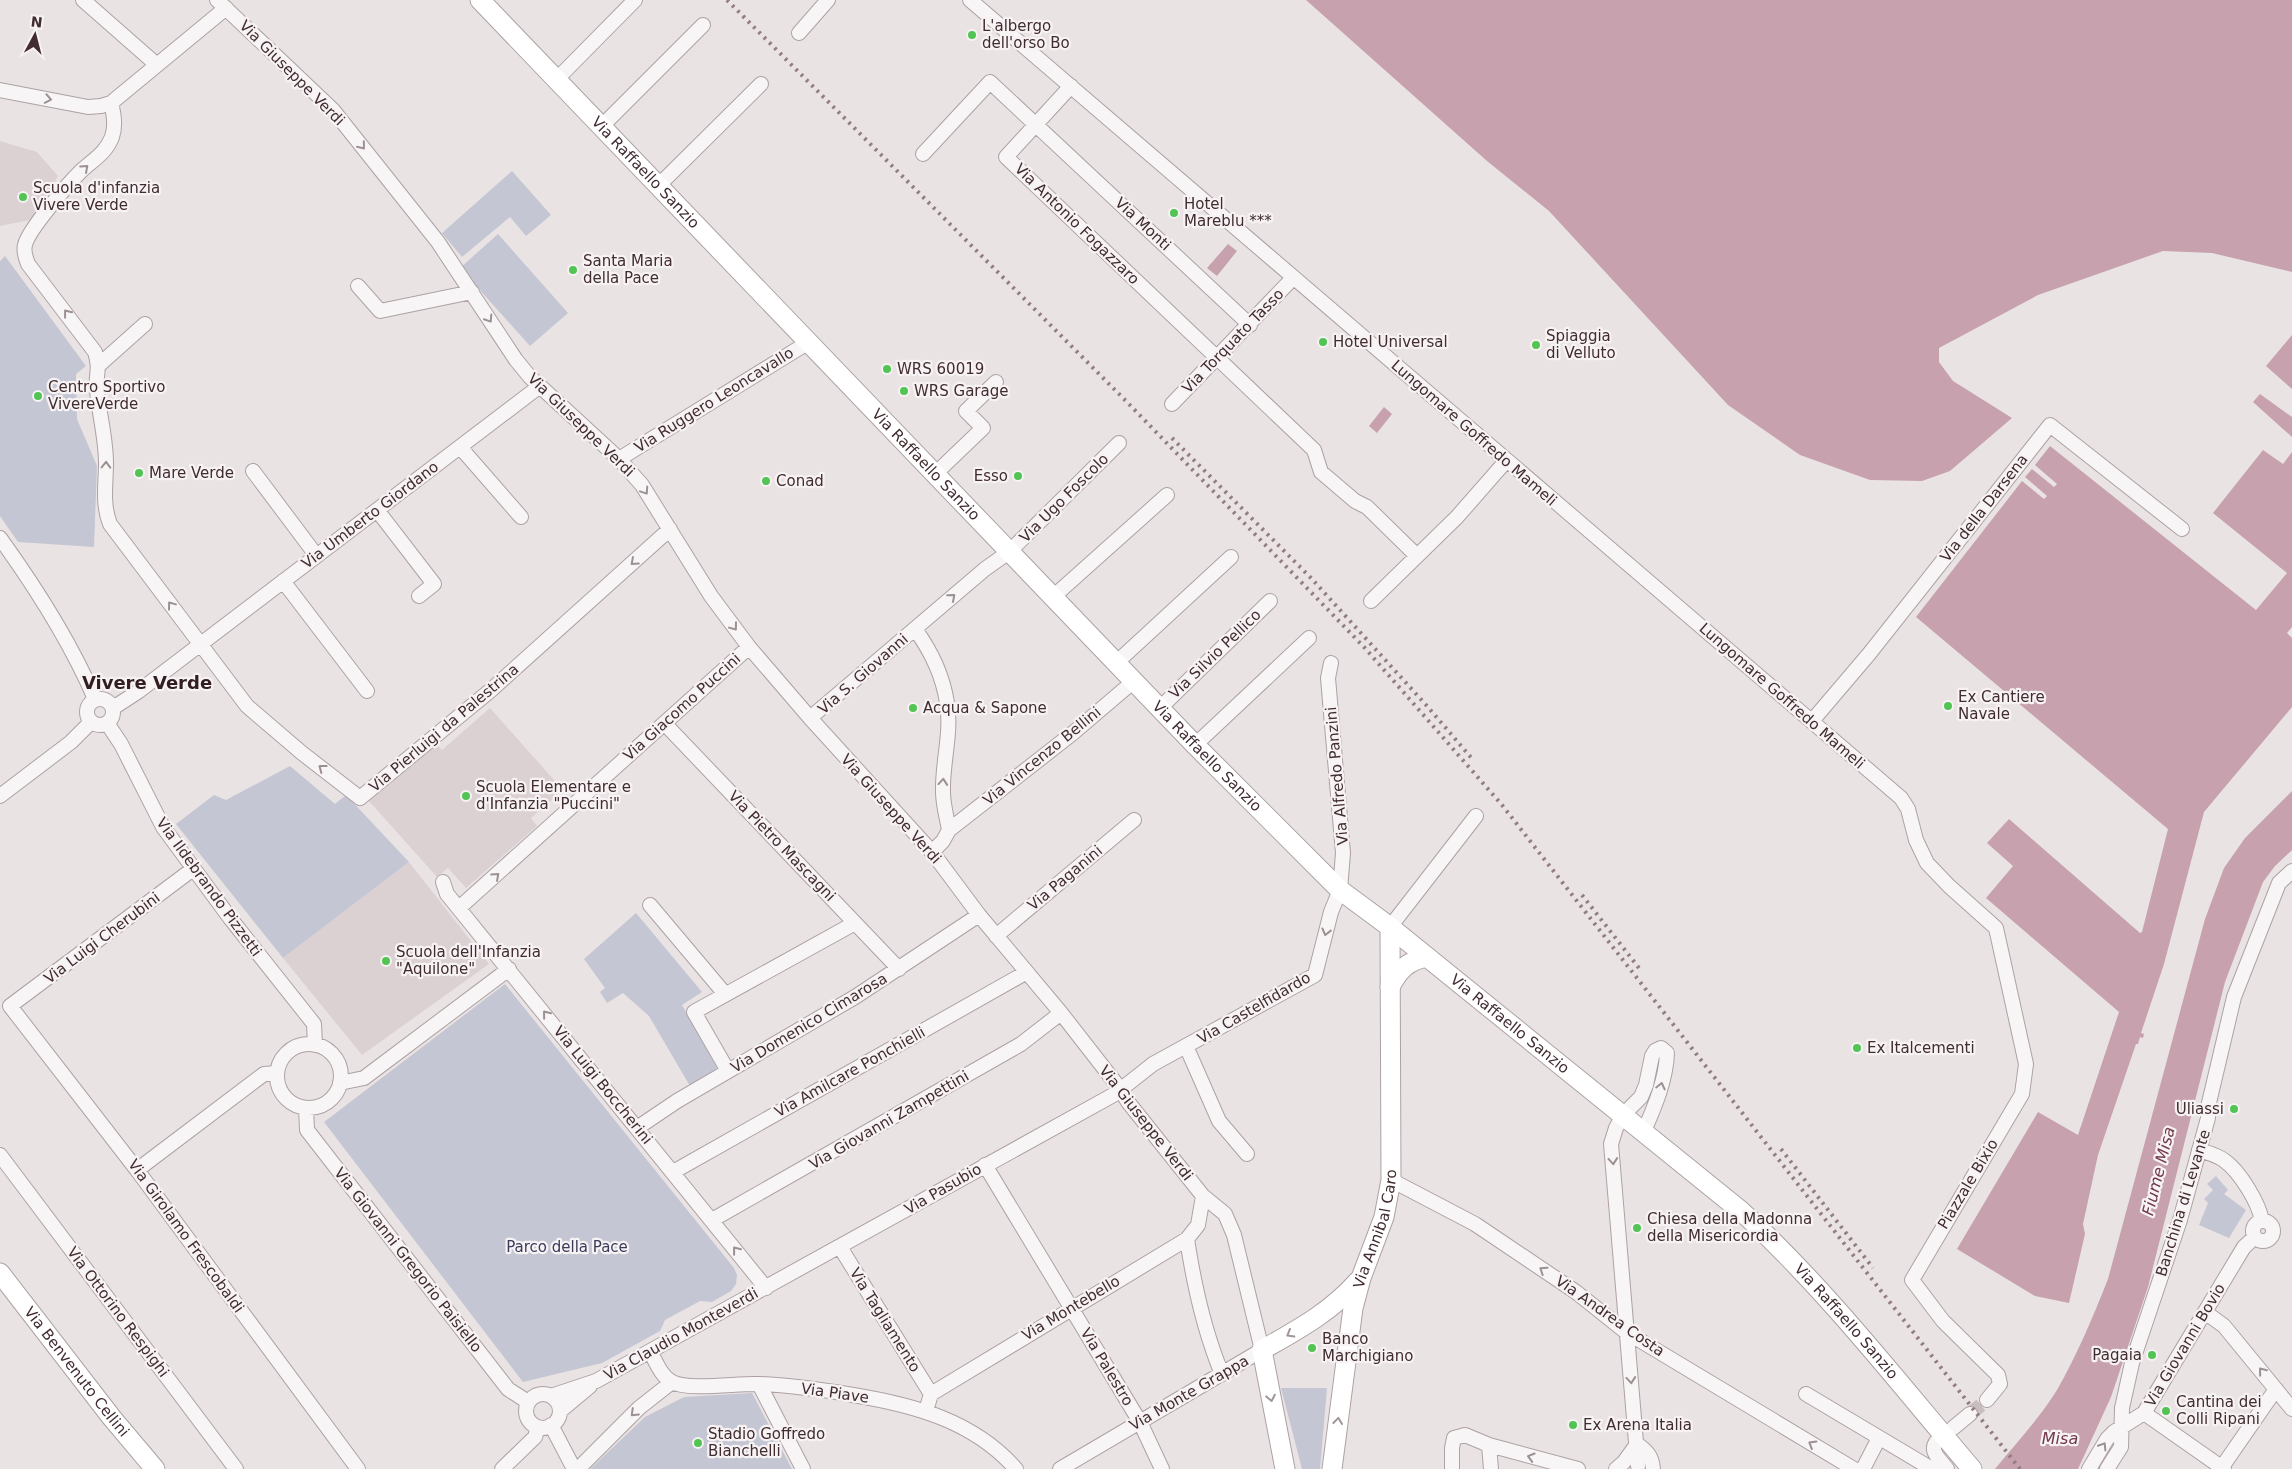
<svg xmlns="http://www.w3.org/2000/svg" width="2292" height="1469" font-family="'DejaVu Sans',sans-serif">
  <rect width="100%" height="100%" fill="#eae3e4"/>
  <path fill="#dbd1d3" d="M0,141L37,152L58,176L35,219L0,226Z
    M490,708L563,790L531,818L537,826L466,888L448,868L437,877L369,801L435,743L442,750Z
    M409,862L489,964L362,1055L283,958Z"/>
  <path fill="#c4c6d3" d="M512,171L551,215L526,236L510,217L462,257L442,233Z
    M498,234L568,313L530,346L460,268Z
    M5,256L86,366L76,374L77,419L97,466L94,547L18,542L0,516V261Z
    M290,766L335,804L346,795L409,862L283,958L176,824L214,795L226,800Z
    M636,913L702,992L682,1005L718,1070L690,1086L649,1016L623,993L607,1003L600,992L605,988L584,959Z
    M505,984L734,1268L737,1275L736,1284L731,1291L712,1302L700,1301L665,1320L660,1331L602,1363L523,1382L324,1122Z
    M2216,1176L2228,1190L2224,1194L2246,1210L2229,1238L2199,1225L2208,1203L2204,1199L2213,1190L2207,1184Z
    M1281,1388H1327L1320,1469H1302Z
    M752,1393L792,1469H590L645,1417L684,1397Z"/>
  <path fill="#c7a1ad" d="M1306,0H2292V272L2212,253L2163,251L2038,295L1939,348V362L1953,381L2012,418L1950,471L1922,481L1870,480L1800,455L1728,405L1549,211L1487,161Z
    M1228,244L1237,251L1217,276L1207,268Z
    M2292,335V389L2266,366Z
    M2260,394L2292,417V437L2253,402Z
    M1384,407L1392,414L1377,433L1369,426Z
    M2050,446L2256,610L2287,573L2213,513L2263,450L2283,464L2292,452V627L2287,633L2292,638V707L2204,812L2164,964L2141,1033L2144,1034L2143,1038L2140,1037L2138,1044H2136L2098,1155L2083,1224L2085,1234L2069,1303L2035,1296L1957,1249L2038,1112L2078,1135L2119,1012L1986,898L2013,866L1987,843L2009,819L2140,933L2142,932L2168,829L1916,617L2022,481L2044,499L2047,496L2025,477L2032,469L2054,487L2057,484L2035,465Z
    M2292,791V850L2275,866L2263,882L2225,982L2148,1287L2111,1397L2078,1469H1995C2016,1443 2039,1419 2057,1390C2077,1355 2093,1317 2108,1279L2205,919L2224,868L2245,838Z"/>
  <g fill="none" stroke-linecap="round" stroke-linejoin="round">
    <path stroke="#c8bec0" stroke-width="14" stroke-dasharray="14 7" stroke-linecap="butt" d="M1970,1414L1987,1400"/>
    <defs>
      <path id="street" d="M83,0L157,65
        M217,0L333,110L438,242L516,360L530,377L619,459L642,485L711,596L749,647L810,718L932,852L979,915L1061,1013L1121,1090L1128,1102L1203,1196L1225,1214L1234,1235L1262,1350L1060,1469
        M970,0L1901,798L1908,809L1916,840L1927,863L1949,886L1996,928L2026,1064L2022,1094L1912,1280L1943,1321L1998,1375L2000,1384L1987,1400
        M799,33L828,0
        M556,80L635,0
        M1071,86L1006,157L1314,450L1321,472L1355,501L1367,507L1417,556
        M0,90L88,107L101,106L111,103L226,8
        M111,103C114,114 116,126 112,137C106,153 93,160 81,171C69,183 28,230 25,245C23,252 26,258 28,264L95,352C101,371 95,374 97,390C99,414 106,438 106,463C106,484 102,504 110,524L247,706L302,753L360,798L491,690L670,529
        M601,127L703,25
        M923,154L990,82L1250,325
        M658,186L761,84
        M358,286L380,311L472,292
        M99,365L145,324
        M1172,404L1293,278
        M460,447L521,517
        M619,459L809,342
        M253,471L316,555
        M935,474L983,428L966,411L996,382
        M377,510L434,584L419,596
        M0,538C36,588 71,643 95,699
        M283,581L367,691
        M1053,597L1167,495
        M1371,601L1457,517L1506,461
        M915,629C931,651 943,676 947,703C952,733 942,763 943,792C943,805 947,818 949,830
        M1116,663L1231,557
        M87 712a13 13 0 1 1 26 0a13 13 0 1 1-26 0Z
        M113,708L139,691L540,386
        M1160,708L1270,601
        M810,718L985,569L1009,552L1119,443
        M1812,721L1869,654L2050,425L2182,529
        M107,723L121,744L163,827L230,918L314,1024L315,1045
        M665,724L899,969
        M1195,745L1309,638
        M0,796L71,742L91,722
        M932,852L943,841L949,830L1073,733L1134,681
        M193,869L10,1006L137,1170L358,1469
        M443,882L447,894L766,1288
        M650,905L725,994
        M459,908L749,647
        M1390,927L1476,816
        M996,936L1134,820
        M277 1076a32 32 0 1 1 64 0a32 32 0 1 1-64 0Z
        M1186,1046L1219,1121L1247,1154
        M728,1071L694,1012L855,923
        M340,1083L364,1078L509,969
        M306,1108L307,1130L508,1389L528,1402
        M637,1128L677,1101L855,997L979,915
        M2199,1150C2208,1153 2218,1155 2225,1161C2240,1172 2259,1203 2262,1221
        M0,1155L236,1469
        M985,1165L1140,1422L1162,1469
        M137,1170L264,1074L277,1073
        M673,1172L1027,972
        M1391,1180L1475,1224L1576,1292L1626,1332L1854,1469
        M712,1220L1021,1044L1061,1013
        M2253 1231a10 10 0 1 1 20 0a10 10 0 1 1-20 0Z
        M1187,1239C1194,1285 1204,1331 1222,1374
        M840,1247L931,1394
        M2205,1312L2224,1326L2292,1409
        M650,1351C656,1362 661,1376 672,1382C689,1391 738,1383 759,1384C790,1385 823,1390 853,1395C914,1405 974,1421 1016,1469
        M759,1384L803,1469
        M526 1411a17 17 0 1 1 34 0a17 17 0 1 1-34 0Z
        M1806,1394L1932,1469
        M551,1396L596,1381L1115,1094L1153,1064L1315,975L1331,912L1340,890L1343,853L1328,678L1331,663
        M560,1411L590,1386
        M926,1411L931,1394L1187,1239L1198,1225L1203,1196
        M2144,1413L2224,1469
        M551,1425L574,1469
        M1953,1428L1970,1414
        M1936,1442C1929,1452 1941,1460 1947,1469
        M1637,1444C1647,1451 1652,1456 1653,1469
        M1489,1445L1491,1469
        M1638,1466L1611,1144L1616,1128L1623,1115L1641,1097L1646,1085L1652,1056L1655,1051L1661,1048L1667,1053C1666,1080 1655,1106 1644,1131
        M2222,1467L2276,1389
        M502,1469L535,1437L538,1427
        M578,1469L639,1408L672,1382
        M1452,1469V1448L1454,1438L1465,1435L1489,1445L1578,1469
        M1616,1469L1624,1462L1637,1444
        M1863,1469L1879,1438
        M2089,1469L2107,1439L2114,1432L2144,1413L2244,1247L2255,1237
        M2107,1469L2121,1447L2122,1408L2132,1363L2180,1220L2208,1118V1107L2234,997L2279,883L2292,871"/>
      <g id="secondary">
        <path id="s1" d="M480,0L1195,745L1340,890L1390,927L1741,1211C1826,1289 1898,1382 1972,1469"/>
        <path d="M1390,987C1399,970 1407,961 1427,957"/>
        <path id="s2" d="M0,1273L112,1418L155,1469"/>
        <path d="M1285,1469L1262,1350C1297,1330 1331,1312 1358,1281"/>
        <path id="s3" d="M1332,1469L1353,1308L1361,1278L1384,1217L1391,1180L1390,927"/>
      </g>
    </defs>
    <use href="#street" stroke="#ada1a3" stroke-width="16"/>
    <use href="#secondary" stroke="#ada1a3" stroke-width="21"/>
    <use href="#street" stroke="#f8f5f6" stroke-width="14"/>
    <use href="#secondary" stroke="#fff" stroke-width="19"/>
    <path stroke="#927d82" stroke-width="4" stroke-dasharray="2.5 5" stroke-linecap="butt" d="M727,0L1127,402L1364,647L1502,805L2020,1469
      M1172,438L1311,578L1427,706L1474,761
      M1582,895L1639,968
      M1781,1149L1873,1268"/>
  </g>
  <defs><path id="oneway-chevron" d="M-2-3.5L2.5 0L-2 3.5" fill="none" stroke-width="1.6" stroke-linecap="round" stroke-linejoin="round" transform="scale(1.25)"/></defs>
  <g stroke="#9c9093">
    <use href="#oneway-chevron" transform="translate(48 99) rotate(11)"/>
    <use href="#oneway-chevron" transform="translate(362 146) rotate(51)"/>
    <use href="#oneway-chevron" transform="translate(85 168) rotate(-42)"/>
    <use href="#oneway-chevron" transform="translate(67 313) rotate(-128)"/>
    <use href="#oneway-chevron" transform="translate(489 319) rotate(57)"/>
    <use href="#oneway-chevron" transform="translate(106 465) rotate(-89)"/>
    <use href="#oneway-chevron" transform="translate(645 491) rotate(56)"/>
    <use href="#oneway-chevron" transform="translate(634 562) rotate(138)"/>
    <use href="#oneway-chevron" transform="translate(952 597) rotate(-41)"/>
    <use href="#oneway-chevron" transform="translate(171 605) rotate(-127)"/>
    <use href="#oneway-chevron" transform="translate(734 627) rotate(53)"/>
    <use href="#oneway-chevron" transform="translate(322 768) rotate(-143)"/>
    <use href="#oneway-chevron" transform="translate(943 782) rotate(-85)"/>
    <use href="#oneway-chevron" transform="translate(496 876) rotate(-42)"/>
    <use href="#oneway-chevron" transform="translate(1326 932) rotate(104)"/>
    <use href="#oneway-chevron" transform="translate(546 1014) rotate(-129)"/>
    <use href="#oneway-chevron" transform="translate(1661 1086) rotate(-77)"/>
    <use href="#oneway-chevron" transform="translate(1613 1161) rotate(85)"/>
    <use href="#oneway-chevron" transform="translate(736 1250) rotate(-128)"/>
    <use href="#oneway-chevron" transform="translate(1543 1270) rotate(-146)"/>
    <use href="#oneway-chevron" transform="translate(2262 1371) rotate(-129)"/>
    <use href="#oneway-chevron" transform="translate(1631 1380) rotate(85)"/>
    <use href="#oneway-chevron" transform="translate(634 1413) rotate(136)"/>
    <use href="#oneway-chevron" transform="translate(1812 1444) rotate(-149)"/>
    <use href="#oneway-chevron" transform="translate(2103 1446) rotate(-58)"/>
    <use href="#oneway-chevron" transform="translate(1531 1457) rotate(-164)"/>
  </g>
  <g stroke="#a09698">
    <use href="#oneway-chevron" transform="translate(1290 1334) rotate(150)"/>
    <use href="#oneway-chevron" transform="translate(1271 1398) rotate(79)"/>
    <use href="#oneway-chevron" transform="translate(1338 1421) rotate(-83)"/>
  </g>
  <g fill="#52c454" stroke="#f7f2f3" stroke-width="2">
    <circle cx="972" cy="35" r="5"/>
    <circle cx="23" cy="197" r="5"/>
    <circle cx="1174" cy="213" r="5"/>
    <circle cx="573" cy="270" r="5"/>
    <circle cx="1323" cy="342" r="5"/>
    <circle cx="1536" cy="345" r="5"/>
    <circle cx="887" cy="369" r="5"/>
    <circle cx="904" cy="391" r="5"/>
    <circle cx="38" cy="396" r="5"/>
    <circle cx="139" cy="473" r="5"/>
    <circle cx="1018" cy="476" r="5"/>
    <circle cx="766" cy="481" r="5"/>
    <circle cx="1948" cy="706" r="5"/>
    <circle cx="913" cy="708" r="5"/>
    <circle cx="466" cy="796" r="5"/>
    <circle cx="386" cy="961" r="5"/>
    <circle cx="1857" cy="1048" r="5"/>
    <circle cx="2234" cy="1109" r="5"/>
    <circle cx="1637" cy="1228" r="5"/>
    <circle cx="1312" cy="1348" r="5"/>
    <circle cx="2152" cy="1355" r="5"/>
    <circle cx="2166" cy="1411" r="5"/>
    <circle cx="1573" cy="1425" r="5"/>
    <circle cx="698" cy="1443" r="5"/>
  </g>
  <g text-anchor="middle" stroke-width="4.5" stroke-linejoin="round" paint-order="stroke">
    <g font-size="15" fill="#412c30" stroke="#f7f2f3" text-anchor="start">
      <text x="982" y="31">L'albergo<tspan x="982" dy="17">dell'orso Bo</tspan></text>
      <text x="33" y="193">Scuola d'infanzia<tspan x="33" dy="17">Vivere Verde</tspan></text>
      <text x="1184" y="209">Hotel<tspan x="1184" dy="17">Mareblu ***</tspan></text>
      <text x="583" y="266">Santa Maria<tspan x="583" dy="17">della Pace</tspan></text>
      <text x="1546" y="341">Spiaggia<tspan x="1546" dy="17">di Velluto</tspan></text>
      <text x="1333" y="347">Hotel Universal</text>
      <text x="897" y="374">WRS 60019</text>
      <text x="48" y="392">Centro Sportivo<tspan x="48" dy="17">VivereVerde</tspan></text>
      <text x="914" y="396">WRS Garage</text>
      <text x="149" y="478">Mare Verde</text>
      <text x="1008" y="481" text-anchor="end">Esso</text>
      <text x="776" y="486">Conad</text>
      <text x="1958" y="702">Ex Cantiere<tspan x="1958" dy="17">Navale</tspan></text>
      <text x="923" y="713">Acqua &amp; Sapone</text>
      <text x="476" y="792">Scuola Elementare e<tspan x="476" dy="17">d'Infanzia "Puccini"</tspan></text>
      <text x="396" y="957">Scuola dell'Infanzia<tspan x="396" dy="17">"Aquilone"</tspan></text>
      <text x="1867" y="1053">Ex Italcementi</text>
      <text x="2224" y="1114" text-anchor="end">Uliassi</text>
      <text x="1647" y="1224">Chiesa della Madonna<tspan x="1647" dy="17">della Misericordia</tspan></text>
      <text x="1322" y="1344">Banco<tspan x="1322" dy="17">Marchigiano</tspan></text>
      <text x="2142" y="1360" text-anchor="end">Pagaia</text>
      <text x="2176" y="1407">Cantina dei<tspan x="2176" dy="17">Colli Ripani</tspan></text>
      <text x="1583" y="1430">Ex Arena Italia</text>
      <text x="708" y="1439">Stadio Goffredo<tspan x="708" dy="17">Bianchelli</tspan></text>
    </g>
    <g font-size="15" fill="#412c30" stroke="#f7f2f3">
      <text transform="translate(292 73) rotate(45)" y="5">Via Giuseppe Verdi</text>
      <text dy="5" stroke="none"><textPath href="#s1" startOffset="239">Via Raffaello Sanzio</textPath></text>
      <text transform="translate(1077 224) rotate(44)" y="5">Via Antonio Fogazzaro</text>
      <text transform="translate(1143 224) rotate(43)" y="5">Via Monti</text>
      <text transform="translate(1233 341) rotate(-46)" y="5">Via Torquato Tasso</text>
      <text transform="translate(714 400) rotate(-32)" y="5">Via Ruggero Leoncavallo</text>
      <text transform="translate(581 425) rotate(44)" y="5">Via Giuseppe Verdi</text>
      <text transform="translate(1474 433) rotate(41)" y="5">Lungomare Goffredo Mameli</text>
      <text dy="5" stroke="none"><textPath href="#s1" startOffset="644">Via Raffaello Sanzio</textPath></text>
      <text transform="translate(1064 498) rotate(-45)" y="5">Via Ugo Foscolo</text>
      <text transform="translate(1984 508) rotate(-52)" y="5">Via della Darsena</text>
      <text transform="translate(370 515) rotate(-37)" y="5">Via Umberto Giordano</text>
      <text transform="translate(1215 654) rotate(-44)" y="5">Via Silvio Pellico</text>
      <text transform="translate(863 674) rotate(-41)" y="5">Via S. Giovanni</text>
      <text transform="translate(1782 696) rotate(41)" y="5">Lungomare Goffredo Mameli</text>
      <text transform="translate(682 707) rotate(-42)" y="5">Via Giacomo Puccini</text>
      <text transform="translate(444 728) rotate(-40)" y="5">Via Pierluigi da Palestrina</text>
      <text transform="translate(1042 756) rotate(-39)" y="5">Via Vincenzo Bellini</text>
      <text dy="5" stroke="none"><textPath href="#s1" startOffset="1049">Via Raffaello Sanzio</textPath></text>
      <text transform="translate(1337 776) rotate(-95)" y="5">Via Alfredo Panzini</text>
      <text transform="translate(891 809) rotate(48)" y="5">Via Giuseppe Verdi</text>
      <text transform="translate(782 846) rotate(46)" y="5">Via Pietro Mascagni</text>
      <text transform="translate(1065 878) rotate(-40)" y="5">Via Paganini</text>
      <text transform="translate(209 887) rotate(54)" y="5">Via Ildebrando Pizzetti</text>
      <text transform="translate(102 938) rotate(-37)" y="5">Via Luigi Cherubini</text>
      <text transform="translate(1254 1008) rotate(-30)" y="5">Via Castelfidardo</text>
      <text transform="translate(809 1023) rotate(-31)" y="5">Via Domenico Cimarosa</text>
      <text dy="5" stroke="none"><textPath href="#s1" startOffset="1454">Via Raffaello Sanzio</textPath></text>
      <text transform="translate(850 1072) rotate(-29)" y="5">Via Amilcare Ponchielli</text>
      <text transform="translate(603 1085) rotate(51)" y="5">Via Luigi Boccherini</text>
      <text transform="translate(889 1120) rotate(-30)" y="5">Via Giovanni Zampettini</text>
      <text transform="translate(1146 1123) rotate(52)" y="5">Via Giuseppe Verdi</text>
      <text transform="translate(1968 1184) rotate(-59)" y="5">Piazzale Bixio</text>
      <text transform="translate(943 1189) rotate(-30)" y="5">Via Pasubio</text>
      <text transform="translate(2183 1203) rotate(-73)" y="5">Banchina di Levante</text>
      <text dy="5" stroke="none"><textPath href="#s3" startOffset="245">Via Annibal Caro</textPath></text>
      <text transform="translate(186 1236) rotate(54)" y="5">Via Girolamo Frescobaldi</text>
      <text transform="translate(408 1260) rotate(52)" y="5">Via Giovanni Gregorio Paisiello</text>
      <text transform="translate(1071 1308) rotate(-31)" y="5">Via Montebello</text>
      <text transform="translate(118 1312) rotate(53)" y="5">Via Ottorino Respighi</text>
      <text transform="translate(1610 1316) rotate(35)" y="5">Via Andrea Costa</text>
      <text transform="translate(885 1320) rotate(58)" y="5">Via Tagliamento</text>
      <text dy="5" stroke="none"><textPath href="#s1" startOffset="1904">Via Raffaello Sanzio</textPath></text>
      <text transform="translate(681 1334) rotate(-29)" y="5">Via Claudio Monteverdi</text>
      <text transform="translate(2185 1345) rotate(-59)" y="5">Via Giovanni Bovio</text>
      <text transform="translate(1107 1367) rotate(59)" y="5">Via Palestro</text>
      <text dy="5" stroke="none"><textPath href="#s2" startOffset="125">Via Benvenuto Cellini</textPath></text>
      <text transform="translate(835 1393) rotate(8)" y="5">Via Piave</text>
      <text transform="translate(1189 1393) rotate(-30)" y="5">Via Monte Grappa</text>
    </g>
    <g font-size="15" fill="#3a3b5b" stroke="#f7f2f3">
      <text x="567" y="1252">Parco della Pace</text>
    </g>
    <g font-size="16" font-style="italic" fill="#713949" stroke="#f7f2f3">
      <text transform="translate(2158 1171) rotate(-76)" y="6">Fiume Misa</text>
      <text x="2060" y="1444">Misa</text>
    </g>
    <g font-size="18" font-weight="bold" fill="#321e21" stroke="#f7f2f3">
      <text x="147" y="689">Vivere Verde</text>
    </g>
  </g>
  <g transform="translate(35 35) rotate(7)" stroke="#f7f2f3" stroke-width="4" paint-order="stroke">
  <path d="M0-4L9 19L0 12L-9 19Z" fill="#412c30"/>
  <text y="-8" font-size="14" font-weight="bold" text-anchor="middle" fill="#412c30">N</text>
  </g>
</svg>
